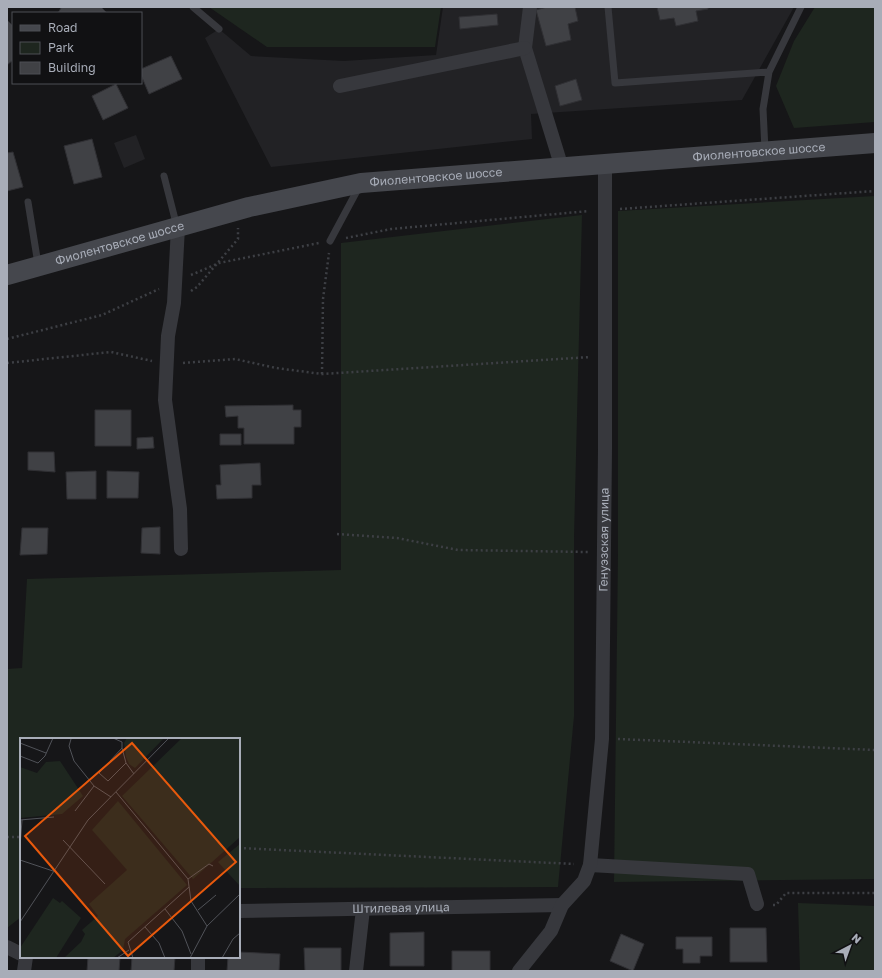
<svg xmlns="http://www.w3.org/2000/svg" width="882" height="978" font-family="'Golos Text',sans-serif">
  <rect width="100%" height="100%" fill="#161618"/>
  <path fill="#222225" d="M443,7H794L742,100L531,114L532,139L271,167L205,38L219,29L251,56L344,61L436,55Z
    M136,135L145,159L124,168L114,143Z"/>
  <path fill="#1e261f" d="M209,7H441L435,47H267Z
    M815,7H875V122L794,128L776,86L794,41Z
    M875,196V879L614,882L618,554V211Z
    M582,215L574,537V716L558,887L239,888V739H21V917L7,928V669L22,668L27,579L341,570V243Z
    M798,903L875,906V971H800Z"/>
  <path fill="#404145" stroke="#303034" d="M60,7H104L102,8L107,13H58L61,8Z
    M547,7H575L578,21L568,24L571,40L546,46L536,10Z
    M657,7H708V9L696,11L698,21L676,26L674,18L660,20Z
    M497,14L498,25L460,29L459,17Z
    M7,20L12,25L13,24V60L7,65Z
    M171,56L182,79L149,94L141,75V69Z
    M576,79L582,100L560,106L555,86Z
    M116,84L128,108L103,120L92,96Z
    M92,139L102,177L74,184L64,146Z
    M13,152L23,187L7,191V153Z
    M293,405V410H301V427H294V444H244V428H238V416L226,417L225,406Z
    M95,410H131V446H95Z
    M220,434H241V445H220Z
    M153,437L154,448L137,449V438Z
    M28,452H54L55,472L28,470Z
    M260,463L261,485H252V498L217,499L216,485H221L220,465Z
    M96,471V499H67L66,472Z
    M107,471L139,472L138,498H107Z
    M160,527V554L141,553L142,528Z
    M22,528H48L47,554L20,555Z
    M730,928H766L767,962H730Z
    M424,932V966H390V933Z
    M621,934L644,944L633,971L610,961Z
    M676,937H712V956H700V963H683V949H676Z
    M304,948H341V971H305Z
    M452,951H490V971H452Z
    M239,952L280,954L279,971H227L228,957H239Z
    M88,957H120L119,971H87Z
    M132,957H175L174,971H131Z"/>
  <g fill="none" stroke-linecap="round" stroke-linejoin="round">
    <path stroke="#3d3f44" stroke-width="2.5" stroke-dasharray="2 3" stroke-linecap="butt" d="M620,209L875,191
      M346,238L391,229L589,211
      M191,275L219,263L319,243
      M191,291L197,287L238,239V228
      M7,339L102,315L159,289
      M7,363L111,352L152,361
      M183,363L235,359L276,368L322,374L590,357
      M322,374L323,299L329,253
      M337,534L397,538L458,550L588,552
      M618,739L875,750
      M7,837H21
      M239,848L574,864
      M773,905H776L786,893H875"/>
    <path stroke="#37383d" stroke-width="7" d="M193,7L219,29
      M608,7L615,83L769,72L763,109L765,150
      M769,72L801,7
      M164,176L177,227
      M28,202L38,264
      M330,241L359,187"/>
    <g stroke="#37383d" stroke-width="14">
      <path d="M530,7L525,48L562,168"/>
      <path d="M340,86L525,48"/>
      <path d="M178,227L174,303L168,336L165,400L180,509L181,549"/>
      <path d="M590,865L748,874L757,904"/>
      <path id="s1" d="M239,911L562,905"/>
      <path d="M7,947L21,954"/>
      <path d="M24,971L26,957"/>
      <path d="M198,971V957"/>
      <path d="M356,971L363,909"/>
      <path id="s2" d="M519,971L551,931L562,905L584,881L590,865L602,739L605,449V164"/>
    </g>
    <path stroke="#45474d" stroke-width="20" id="s3" d="M7,275L249,207L361,183L875,143"/>
  </g>
  <g text-anchor="middle" stroke-width="3" stroke-linejoin="round" paint-order="stroke">
    <g font-size="12" fill="#a8adb8" stroke="#111113">
      <text dy="4" stroke="none"><textPath href="#s3" startOffset="765">Фиолентовское шоссе</textPath></text>
      <text dy="4" stroke="none"><textPath href="#s3" startOffset="441">Фиолентовское шоссе</textPath></text>
      <text dy="4" stroke="none"><textPath href="#s3" startOffset="117">Фиолентовское шоссе</textPath></text>
      <text dy="4" stroke="none"><textPath href="#s2" startOffset="455">Генуэзская улица</textPath></text>
      <text dy="4" stroke="none"><textPath href="#s1" startOffset="162">Штилевая улица</textPath></text>
    </g>
  </g>
  <g transform="translate(20 738)">
    <rect width="220" height="220" fill="#161618"/>
    <path d="M107,0H144L115,30L109,26L106,19L104,5ZM162,0H220V99L173,141L102,58ZM40,23L63,58L42,76L0,80V29L17,35L26,24ZM98,63L167,147L105,201L103,212L93,220H44L61,204L65,196L62,192L78,178L69,166L107,132L72,92ZM220,106V148L198,124ZM33,160L40,165L42,163L61,180L36,220H0V210Z" fill="#1e261f"/>
    <path fill="none" stroke="#505258" stroke-width="1" d="M93,0L102,4V10M51,1L49,8L54,23L74,48L91,59M0,5L26,15M0,18L18,25L25,18L33,0M90,23L102,10L106,25M84,29L79,35L88,43L106,25L114,36M96,54L168,141L171,163L187,188M55,73L74,48M0,82L34,79M43,102L85,146M0,109L2,82M0,122L33,133M168,141L189,126L193,128M145,171L162,193L171,216M178,172L196,157M0,184L68,82L149,0M125,189L139,205L145,220M97,220L109,212M113,220L108,204L169,149M170,220L187,188L220,156M202,220L213,201L220,195"/>
    <path fill="#e8590c" fill-opacity="0.15" stroke="#e8590c" stroke-width="2" d="M112,5L216,124L108,218L5,98Z"/>
    <rect width="220" height="220" fill="none" stroke="#a8adb8" stroke-width="2"/>
  </g>
  <rect width="882" height="978" fill="none" stroke="#a8adb8" stroke-width="16"/>
  <rect x="12" y="12" width="130" height="72" fill="#111113" stroke="#4d4f55"/>
  <rect x="20" y="25" width="20" height="6" fill="#45474d" stroke="#4d4f55"/>
  <text x="48" y="32" font-size="12" fill="#a8adb8">Road</text>
  <rect x="20" y="42" width="20" height="12" fill="#1e261f" stroke="#4d4f55"/>
  <text x="48" y="52" font-size="12" fill="#a8adb8">Park</text>
  <rect x="20" y="62" width="20" height="12" fill="#404145" stroke="#4d4f55"/>
  <text x="48" y="72" font-size="12" fill="#a8adb8">Building</text>
  <g transform="translate(850 946) rotate(41)" stroke="#111113" stroke-width="3" paint-order="stroke">
  <path d="M0-3L7 15L0 10L-7 15Z" fill="#a8adb8"/>
  <text y="-6" font-size="11" font-weight="bold" text-anchor="middle" fill="#a8adb8">N</text>
  </g>
</svg>
